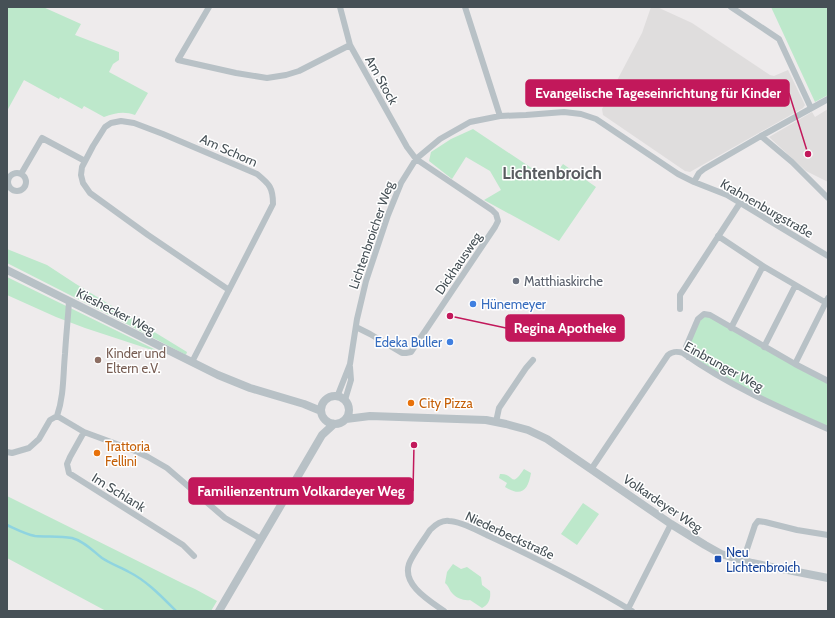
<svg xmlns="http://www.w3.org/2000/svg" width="835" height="618" font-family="Cabin,sans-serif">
  <rect width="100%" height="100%" fill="#eeebec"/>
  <path fill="#dfdddd" d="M651,7H657L692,23L770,75L774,76L788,70L804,103L805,105L803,108L690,172L685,171L603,115L602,109L642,33Z
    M828,109V182L806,171L769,137L812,112L815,117Z"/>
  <path fill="#bde8cb" d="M7,7H43L81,24L75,35L119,52V60L113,64L109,72L148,93L135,115C124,111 115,113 104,117L84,106L82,109L60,97L59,99L24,80L7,111Z
    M771,7H828V95L815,102Z
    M473,129L536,171L555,175L563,164L596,187L559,241L484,200L501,190L490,171L466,157L452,179L429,161L431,152L451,139Z
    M7,249L47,265L76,284L187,352L186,355L121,321L7,263Z
    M7,277L156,350L155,351L85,328L56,317L7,295Z
    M704,314L828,381V430L766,401L689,358L688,343Z
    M524,469L531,473C528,491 521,497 505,487L507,483L499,478L500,474C515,473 510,490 524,469Z
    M7,496L184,584L195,589L217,601L211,611H106L7,558Z
    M583,503L599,514L577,545L561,534Z
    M453,564L461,569L467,567L481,577L482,585L490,591C491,598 489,605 482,608L470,600C464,601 456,598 452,593C449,590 449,586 445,583L447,572Z"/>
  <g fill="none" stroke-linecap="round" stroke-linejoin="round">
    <path stroke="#8fd4e0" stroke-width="2.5" d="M7,525C16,529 25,534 35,536C47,537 60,536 72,538C84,541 93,551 102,558C111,564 120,567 129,572C147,581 162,597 176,611"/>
    <path stroke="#b8c1c6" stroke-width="6" d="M209,7L178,60L236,73L267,78L286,75L299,71L350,45
      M340,7L350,45L407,147L416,159L492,210L496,214L498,221L495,227L411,352L406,353H402L370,334L356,327
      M465,7L500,116
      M731,7L779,39L811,108
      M761,136L828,99
      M8 182a9 9 0 1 1 18 0a9 9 0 1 1-18 0Z
      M21,174L42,138L85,161
      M694,182L699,173L704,169L761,136L792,162L828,198
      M718,236L763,266L828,304
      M680,309V295L740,203
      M731,328L763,266
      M764,347L795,286
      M688,357L686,352V347L698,319L704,314L710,315L795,364L828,381
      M192,362L273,204C273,187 269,184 257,174L163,134L134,123L121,121L111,123L105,127L93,146L82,167L81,175L83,183L90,193L148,235L229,290
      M795,364L828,298
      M337,397L350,364L357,319L366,281L388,215L401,183L416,159L440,139L470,122L500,116L526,115L564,112L581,114L596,119L678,174L694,182L727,195L828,256
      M345,400L351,380L350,367
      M57,416L84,432L133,450L148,457L167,468L225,518L261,539
      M57,416C64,396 63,375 65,354C66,336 68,319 69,301
      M496,422L499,408L526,368L533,360
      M84,432L70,457L67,464L69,473L183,545L194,556
      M7,452L12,453L29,448L39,439L50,420L57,416
      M592,468L668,355C673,351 677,351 683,353C728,385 778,407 828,429
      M743,561L755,525L758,521L765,522L797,530L828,535
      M444,611C430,601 402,585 409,564C412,555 425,538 430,530C435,525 442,520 449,521C461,521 478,531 489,536C538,559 586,583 632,611
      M627,611L671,524"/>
    <path stroke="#b8c1c6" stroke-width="8" d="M7,270L218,375L250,388L304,404L321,411
      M321 410a14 14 0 1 1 28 0a14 14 0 1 1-28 0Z
      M346,419L370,416L486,420L506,424L528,430L547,439L671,524L705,545L721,554L752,563L828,578
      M219,611L322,435L334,424"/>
  </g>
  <circle fill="#6b7280" stroke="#fff" stroke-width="1.5" cx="516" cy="281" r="4"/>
  <g fill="#3f7fe0" stroke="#fff" stroke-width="1.5">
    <circle cx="473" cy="304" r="4"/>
    <circle cx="450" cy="342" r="4"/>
  </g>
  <circle fill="#8d6e63" stroke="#fff" stroke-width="1.5" cx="98" cy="360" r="4"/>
  <g fill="#e8710a" stroke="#fff" stroke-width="1.5">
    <circle cx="411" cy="403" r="4"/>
    <circle cx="97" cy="453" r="4"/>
  </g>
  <rect fill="#1a4fb4" stroke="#fff" stroke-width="1.5" x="714" y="555" width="8" height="8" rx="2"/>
  <g text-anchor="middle" stroke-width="3" stroke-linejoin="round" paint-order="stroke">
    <g font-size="13" fill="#465056" stroke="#fff">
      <text transform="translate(382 80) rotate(61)" y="5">Am Stock</text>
      <text transform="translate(229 150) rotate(24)" y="5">Am Schorn</text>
      <text transform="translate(767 208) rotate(30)" y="5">Krahnenburgstraße</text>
      <text transform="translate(371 235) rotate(-71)" y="5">Lichtenbroicher Weg</text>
      <text transform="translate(458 263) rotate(-56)" y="5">Dickhausweg</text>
      <text transform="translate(116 311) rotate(27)" y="5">Kieshecker Weg</text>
      <text transform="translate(724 366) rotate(29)" y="5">Einbrunger Weg</text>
      <text transform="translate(119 492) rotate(32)" y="5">Im Schlank</text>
      <text transform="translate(663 503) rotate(34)" y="5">Volkardeyer Weg</text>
      <text transform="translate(510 535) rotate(25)" y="5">Niederbeckstraße</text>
    </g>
    <g font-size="13" fill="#5b616d" stroke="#fff" text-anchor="start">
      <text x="524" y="286">Matthiaskirche</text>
    </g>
    <g font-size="13" fill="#366cbe" stroke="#fff" text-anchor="start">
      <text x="481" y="309">Hünemeyer</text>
      <text x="442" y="347" text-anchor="end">Edeka Buller</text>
    </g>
    <g font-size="13" fill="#785e54" stroke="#fff" text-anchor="start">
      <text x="106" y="358">Kinder und<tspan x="106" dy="15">Eltern e.V.</tspan></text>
    </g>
    <g font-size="13" fill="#c56008" stroke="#fff" text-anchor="start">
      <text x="419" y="408">City Pizza</text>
      <text x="105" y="451">Trattoria<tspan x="105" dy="15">Fellini</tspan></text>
    </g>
    <g font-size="13" fill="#164399" stroke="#fff" text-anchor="start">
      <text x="726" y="557">Neu<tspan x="726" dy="15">Lichtenbroich</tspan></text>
    </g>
    <g font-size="17" font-weight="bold" fill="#595c60" stroke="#fff">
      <text x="552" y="179">Lichtenbroich</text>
    </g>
  </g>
  <path fill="none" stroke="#c2185b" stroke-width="1.5" d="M808 154L789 93M450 316L506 328M414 445L413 491"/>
  <g fill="#c2185b" stroke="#fff" stroke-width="1.5">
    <circle cx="808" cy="154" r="4"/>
    <circle cx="450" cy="316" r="4"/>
    <circle cx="414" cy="445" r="4"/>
  </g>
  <g fill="#c2185b" stroke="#c2185b" stroke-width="1.5">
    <rect x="526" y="80" width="263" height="26" rx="4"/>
    <rect x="506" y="315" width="118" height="26" rx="4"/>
    <rect x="189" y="478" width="224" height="26" rx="4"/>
  </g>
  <g font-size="14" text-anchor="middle" font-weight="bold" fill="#fff">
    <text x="658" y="98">Evangelische Tageseinrichtung für Kinder</text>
    <text x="565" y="333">Regina Apotheke</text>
    <text x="301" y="496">Familienzentrum Volkardeyer Weg</text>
  </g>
  <rect width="835" height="618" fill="none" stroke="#465056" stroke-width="16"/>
</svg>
